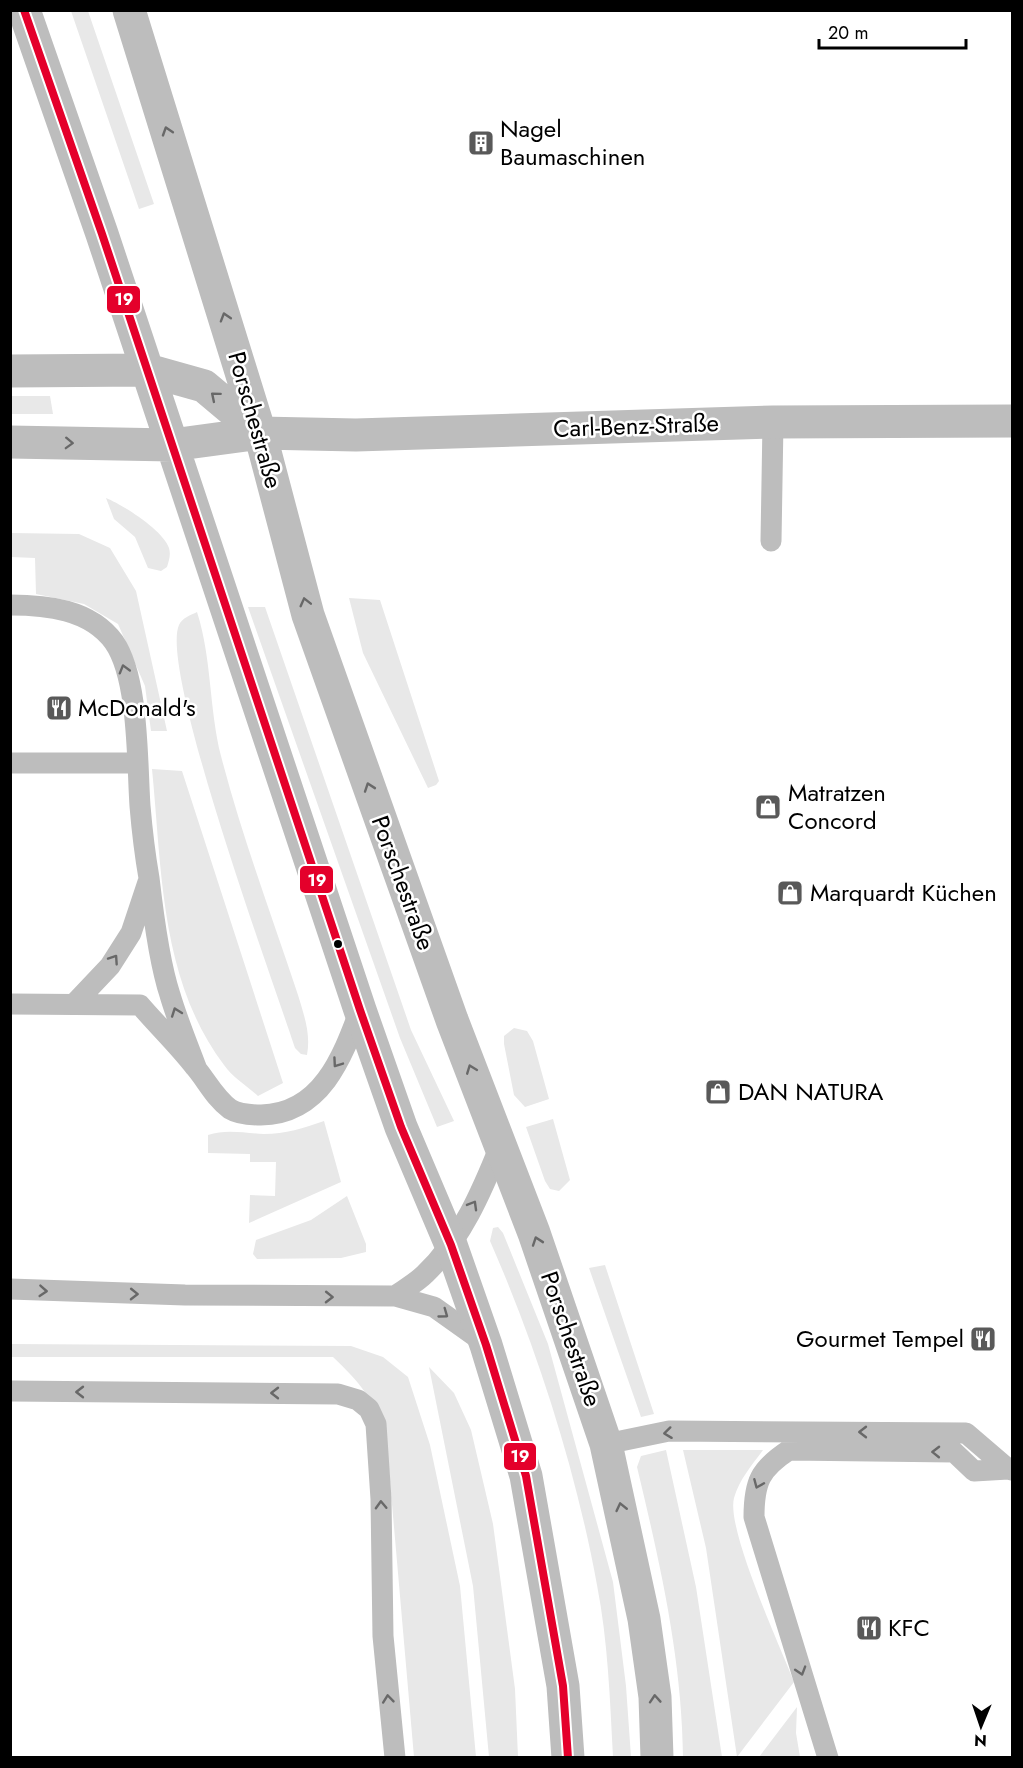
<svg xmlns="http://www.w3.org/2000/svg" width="1023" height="1768" font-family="Jost,sans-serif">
  <rect width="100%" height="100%" fill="#fff"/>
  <path fill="#e8e8e8" d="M71,11H88L154,204L139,209Z
    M11,396H50L53,414H11Z
    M106,498C123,505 163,530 169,548C171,555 169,560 167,567L161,571L148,568L135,537L114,519Z
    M11,533L79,534L110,548L136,591L167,731H151L145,686L118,624L84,604L36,594L35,558L11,557Z
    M349,598L380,600L439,781L436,785L428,788L363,653Z
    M248,607H265L411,1030L454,1121L437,1127L400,1038Z
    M197,612C212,659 209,709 221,756C242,837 272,916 298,995C304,1015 311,1034 307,1055L301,1054L295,1048C274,984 159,670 179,625C182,618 191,615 197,612Z
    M152,769L182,771L283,1083L258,1096C247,1086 232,1077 224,1065C160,980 162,870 152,769Z
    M514,1028L527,1031L533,1041L549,1099L525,1107L514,1095L504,1044V1036Z
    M553,1119L570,1180L559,1191L550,1189L545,1181L526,1127Z
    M324,1121L341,1182L249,1223L250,1195L275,1196L276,1162H250V1154L208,1153V1135C226,1129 244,1133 264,1134C285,1134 304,1128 324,1121Z
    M347,1196L366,1244V1252L341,1258L257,1259L253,1254L256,1240L311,1220Z
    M498,1227L503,1233L548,1344L613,1582L626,1686L631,1757H613C610,1700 608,1641 597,1585C576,1470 537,1348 490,1241L493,1228Z
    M605,1265L654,1414L641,1417L589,1268Z
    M11,1344L351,1346L383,1357L408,1377L430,1445L460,1586L476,1757H414L386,1435C374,1399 360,1383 333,1357H11Z
    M429,1367L454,1393L471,1430L493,1524L515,1689L518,1757H489L473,1586Z
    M666,1450L696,1587L722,1757H683C682,1659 660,1563 637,1467L641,1456Z
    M683,1450H763C752,1465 739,1480 734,1498C726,1529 780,1646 794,1682L737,1757L706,1548Z
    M797,1707L796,1733L800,1757H759Z"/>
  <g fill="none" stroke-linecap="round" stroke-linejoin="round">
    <path stroke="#bdbdbd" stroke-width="21" d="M771,541L773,422
      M10,605C46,605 90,609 114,642C139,678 137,762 140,806C142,830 145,855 149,878C153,913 159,962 170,995C177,1019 187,1043 196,1067
      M10,763H138
      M75,1003L110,966L131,933L148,882
      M10,1004L140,1005C158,1026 178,1045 195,1067C207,1081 214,1097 230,1109C238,1114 251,1115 261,1115C321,1114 342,1058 360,1010
      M10,1289L185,1295L395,1296L434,1307L486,1344
      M395,1296C405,1289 417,1282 425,1274C461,1240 482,1191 500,1146
      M10,1391L338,1394L358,1400L369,1409L376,1424L381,1499L383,1636L395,1758
      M606,1444L669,1431L966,1433L1008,1469L1012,1470
      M828,1758L754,1517C754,1482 760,1469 789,1450L954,1452L974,1471L1008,1469"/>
    <path stroke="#bdbdbd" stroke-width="33" d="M24,10L102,234L360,1010L401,1127L451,1245L486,1345L526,1476L563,1686L568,1758
      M129,10L260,433L308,615L452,1020L534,1233L606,1444L644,1619L655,1697L657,1758
      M10,371L147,370L204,386L260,433
      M10,442L172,445L260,433L356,435L773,422L1012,421"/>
    <defs>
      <path id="bus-1" d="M24,10L102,234L360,1010L401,1127L451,1245L486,1345L526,1476L563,1686L568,1758"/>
    </defs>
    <use href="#bus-1" stroke="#fff" stroke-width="12"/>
    <use href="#bus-1" stroke="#e4002b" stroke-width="8"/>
  </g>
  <defs><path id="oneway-chevron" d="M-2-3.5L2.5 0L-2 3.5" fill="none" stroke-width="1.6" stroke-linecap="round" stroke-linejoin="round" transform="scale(1.5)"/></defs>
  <g stroke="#686868">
    <use href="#oneway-chevron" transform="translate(167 131) rotate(-108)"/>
    <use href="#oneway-chevron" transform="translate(225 317) rotate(-107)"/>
    <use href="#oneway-chevron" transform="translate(215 396) rotate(-140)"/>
    <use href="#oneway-chevron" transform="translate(69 443) rotate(2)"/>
    <use href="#oneway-chevron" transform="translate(305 602) rotate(-104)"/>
    <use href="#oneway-chevron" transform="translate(124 669) rotate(-106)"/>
    <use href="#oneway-chevron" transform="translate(369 787) rotate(-109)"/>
    <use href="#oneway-chevron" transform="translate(114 959) rotate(-56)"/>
    <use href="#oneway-chevron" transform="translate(176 1012) rotate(-110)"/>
    <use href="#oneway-chevron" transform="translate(337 1063) rotate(125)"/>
    <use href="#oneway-chevron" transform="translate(471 1069) rotate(-111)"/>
    <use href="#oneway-chevron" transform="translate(473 1205) rotate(-60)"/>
    <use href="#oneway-chevron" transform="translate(537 1241) rotate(-109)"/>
    <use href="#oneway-chevron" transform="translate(43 1291) rotate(4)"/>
    <use href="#oneway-chevron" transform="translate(134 1294) rotate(1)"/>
    <use href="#oneway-chevron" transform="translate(329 1297) rotate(1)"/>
    <use href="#oneway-chevron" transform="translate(444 1314) rotate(36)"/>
    <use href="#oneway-chevron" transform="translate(80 1392) rotate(-180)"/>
    <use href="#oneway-chevron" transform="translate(275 1393) rotate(-180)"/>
    <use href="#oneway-chevron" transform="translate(863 1432) rotate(-180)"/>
    <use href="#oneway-chevron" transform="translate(668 1433) rotate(173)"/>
    <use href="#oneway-chevron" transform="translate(936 1452) rotate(-179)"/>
    <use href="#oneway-chevron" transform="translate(758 1484) rotate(113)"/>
    <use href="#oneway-chevron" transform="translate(381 1505) rotate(-92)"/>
    <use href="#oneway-chevron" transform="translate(621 1507) rotate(-103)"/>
    <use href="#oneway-chevron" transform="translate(801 1671) rotate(73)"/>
    <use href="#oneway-chevron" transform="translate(388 1699) rotate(-96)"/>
    <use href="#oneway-chevron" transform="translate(655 1699) rotate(-94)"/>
  </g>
  <defs>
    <symbol id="building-square" viewBox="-11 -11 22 22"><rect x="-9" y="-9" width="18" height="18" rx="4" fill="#595959" stroke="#fff"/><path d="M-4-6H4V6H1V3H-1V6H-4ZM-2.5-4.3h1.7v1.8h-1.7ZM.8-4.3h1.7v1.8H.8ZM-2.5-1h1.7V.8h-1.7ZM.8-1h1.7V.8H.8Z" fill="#fff"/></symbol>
    <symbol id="restaurant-square" viewBox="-11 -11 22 22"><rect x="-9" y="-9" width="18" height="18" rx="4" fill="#595959" stroke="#fff"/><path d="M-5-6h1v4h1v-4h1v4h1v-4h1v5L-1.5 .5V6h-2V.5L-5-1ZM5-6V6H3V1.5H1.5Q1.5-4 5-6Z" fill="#fff"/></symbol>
    <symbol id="shop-square" viewBox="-11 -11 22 22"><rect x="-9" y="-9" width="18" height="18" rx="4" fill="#595959" stroke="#fff"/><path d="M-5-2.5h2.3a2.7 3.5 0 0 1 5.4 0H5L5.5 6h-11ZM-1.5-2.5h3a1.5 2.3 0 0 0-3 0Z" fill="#fff"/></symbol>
  </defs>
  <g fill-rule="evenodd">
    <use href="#building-square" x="466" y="128" width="30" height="30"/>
    <use href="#restaurant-square" x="44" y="693" width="30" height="30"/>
    <use href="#shop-square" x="753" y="792" width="30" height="30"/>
    <use href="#shop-square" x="775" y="878" width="30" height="30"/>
    <use href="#shop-square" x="703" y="1077" width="30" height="30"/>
    <use href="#restaurant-square" x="968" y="1324" width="30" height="30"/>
    <use href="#restaurant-square" x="854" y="1613" width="30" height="30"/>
  </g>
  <circle fill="#000" stroke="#fff" stroke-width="2" cx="338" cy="944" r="5"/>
  <g text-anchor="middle" stroke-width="5" stroke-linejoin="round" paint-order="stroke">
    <g font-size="24" fill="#000" stroke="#fff" text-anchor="start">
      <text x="500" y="137">Nagel<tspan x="500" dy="28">Baumaschinen</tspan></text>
      <text x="78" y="716">McDonald's</text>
      <text x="788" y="801">Matratzen<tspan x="788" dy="28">Concord</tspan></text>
      <text x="810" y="901">Marquardt Küchen</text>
      <text x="738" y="1100">DAN NATURA</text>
      <text x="964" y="1347" text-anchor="end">Gourmet Tempel</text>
      <text x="888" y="1636">KFC</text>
    </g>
    <g font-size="24" fill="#000" stroke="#fff">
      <text transform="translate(255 420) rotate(74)" y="8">Porschestraße</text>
      <text transform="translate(636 426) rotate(-2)" y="8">Carl-Benz-Straße</text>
      <text transform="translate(403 883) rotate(70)" y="8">Porschestraße</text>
      <text transform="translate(571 1339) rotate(71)" y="8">Porschestraße</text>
    </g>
  </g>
  <g stroke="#fff" stroke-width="2">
    <rect x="106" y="285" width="35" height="29" rx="6" fill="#e4002b"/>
    <rect x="299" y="865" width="35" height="29" rx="6" fill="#e4002b"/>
    <rect x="503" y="1442" width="34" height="29" rx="6" fill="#e4002b"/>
  </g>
  <g font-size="16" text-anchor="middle" font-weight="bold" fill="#fff">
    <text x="124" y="305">19</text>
    <text x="317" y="886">19</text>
    <text x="520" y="1462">19</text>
  </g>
  <rect width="1023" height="1768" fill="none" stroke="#000000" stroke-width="24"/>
  <g transform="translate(981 1726) rotate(182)" stroke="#ffffff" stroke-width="4.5" paint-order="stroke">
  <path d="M0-4.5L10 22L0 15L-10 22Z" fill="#000000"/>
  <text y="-9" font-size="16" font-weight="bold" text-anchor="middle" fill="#000000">N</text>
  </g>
  <path d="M819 39v9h147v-9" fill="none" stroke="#000000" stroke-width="3"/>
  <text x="828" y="39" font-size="18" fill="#000000" stroke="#ffffff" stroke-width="4.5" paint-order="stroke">20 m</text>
</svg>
